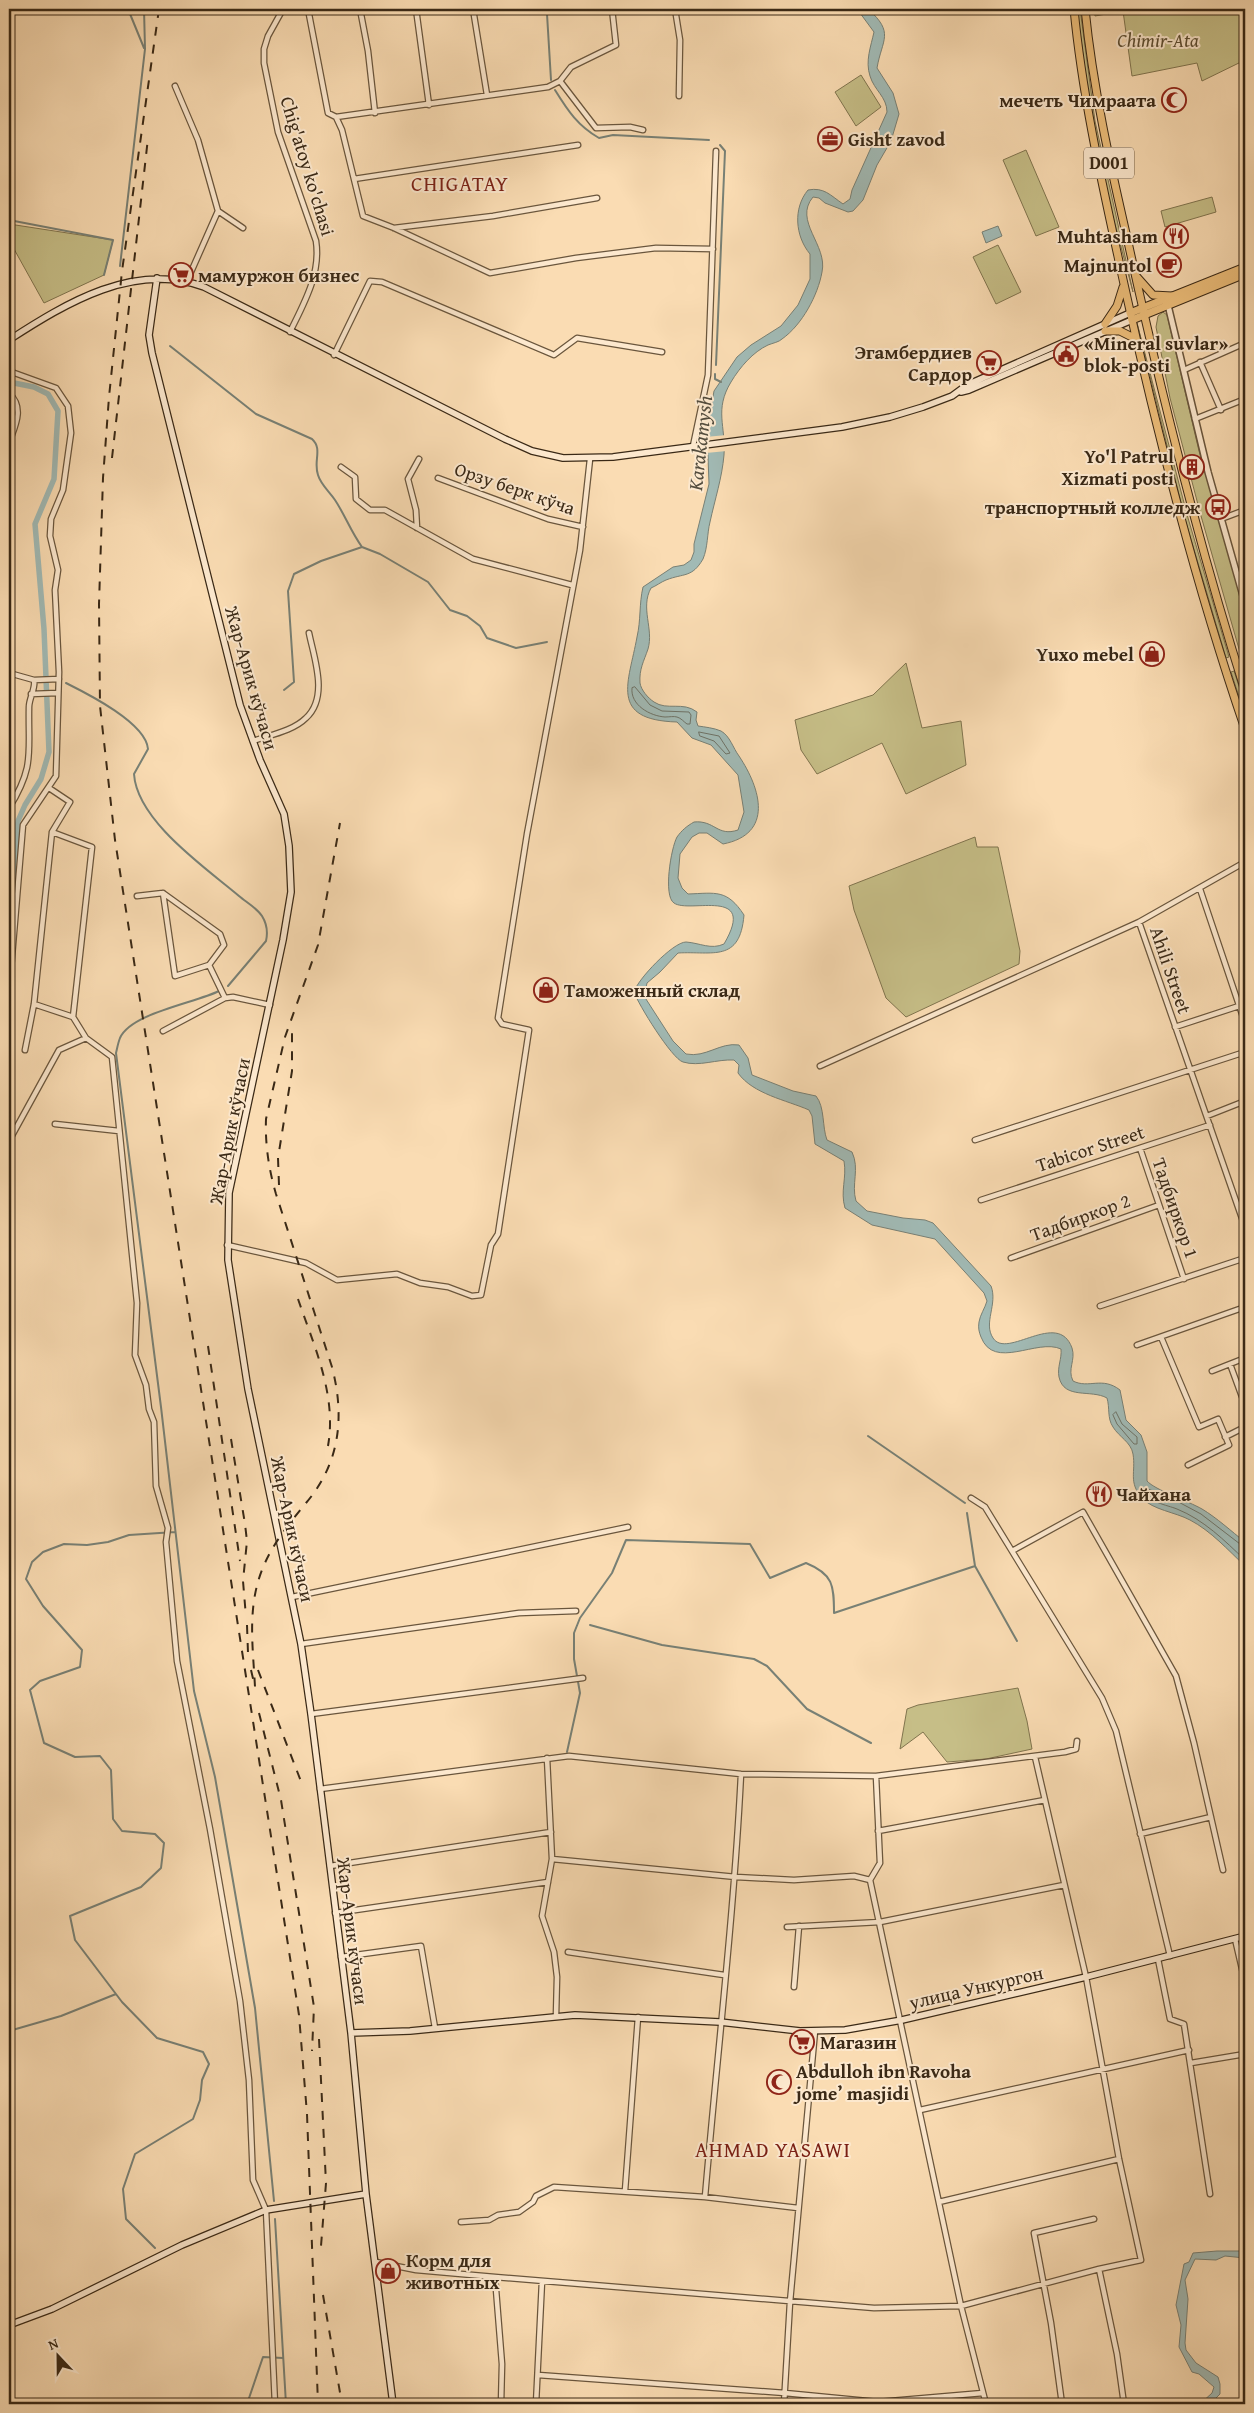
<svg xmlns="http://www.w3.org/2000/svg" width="1254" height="2413" font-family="'Gentium Book Plus',serif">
  <rect width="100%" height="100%" fill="#fadcb3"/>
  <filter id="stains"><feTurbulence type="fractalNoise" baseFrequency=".004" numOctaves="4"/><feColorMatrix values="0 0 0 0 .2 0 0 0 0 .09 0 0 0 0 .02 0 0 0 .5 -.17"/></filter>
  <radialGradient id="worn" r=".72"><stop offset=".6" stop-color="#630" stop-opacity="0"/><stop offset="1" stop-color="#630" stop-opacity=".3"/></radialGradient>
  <path fill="#c6be87" stroke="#80744e" d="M1077,9H1080L1095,121L1133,292L1109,202L1089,101Z
    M1094,9H1245V60L1202,81L1197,63L1132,76L1123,11L1095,16Z
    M861,75L881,107L856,126L835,92Z
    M1026,150L1059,227L1036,236L1003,160Z
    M1212,197L1216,212L1165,227L1161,211Z
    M9,224L113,240L104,275L44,303L9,240Z
    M998,245L1021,292L996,304L973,257Z
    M1163,312L1167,315L1199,451L1245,613V670L1201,516L1170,398L1156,327L1158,316Z
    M1137,323L1188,518L1229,657L1226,658L1185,519Z
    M906,663L922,728L961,721L966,765L906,794L882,743L817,774L801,750L795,720L873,695Z
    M1234,671L1245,705V715L1231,672Z
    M975,837L977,847H998L1020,951L1019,964L906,1017L886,998L854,910L849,886Z
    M1018,1688L1027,1721L1032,1749L986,1759L947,1762L923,1732L900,1749L907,1709L918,1705Z"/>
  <path fill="#a1bab5" stroke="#788075" d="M851,9H868C895,33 882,39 877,68L893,93L899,114L891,141L877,165L863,200L853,211L848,212L825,203L819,198L813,197C793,221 828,245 822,272C818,295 802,325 782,339C779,342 773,343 768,345C753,352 740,367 731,382C714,410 726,426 724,455C722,478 715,499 710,522C707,534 708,547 703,559C692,578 684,573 666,580C661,582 656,586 651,588C640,608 654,629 648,649C644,661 639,669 640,683C641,690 648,698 654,702C667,711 683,701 697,712L696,720L698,726C705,727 714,728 721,731C730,736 733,748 739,756C761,789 774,834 723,844L707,833H699L692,837L680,854L678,878L682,888L688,894C716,893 727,889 744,915C740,963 713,951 678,953L660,972L647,983L644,996L673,1041L686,1054C706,1058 720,1042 739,1045L748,1058L752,1075L793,1091L816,1096C825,1107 822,1127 827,1140L852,1152C860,1169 851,1184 856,1201L867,1211L903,1218L925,1220L933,1223L991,1286C998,1304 983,1323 993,1338C1007,1360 1058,1309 1072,1348C1076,1360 1067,1369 1073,1381C1089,1389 1102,1376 1120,1390L1126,1420L1141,1435L1147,1452V1481C1155,1490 1188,1501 1202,1509C1217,1518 1231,1531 1245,1542V1566C1228,1550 1211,1531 1190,1520C1175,1512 1153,1510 1142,1498C1128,1482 1136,1472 1133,1454C1131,1442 1119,1437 1113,1427C1107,1418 1110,1408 1107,1398C1091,1389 1064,1400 1059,1377C1057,1367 1062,1359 1061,1349C1037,1338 994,1371 981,1337C979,1332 978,1328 979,1322C980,1315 985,1308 987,1301L984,1293L935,1239L872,1225L845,1208C840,1191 847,1178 844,1161L815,1144L812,1116L809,1110C786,1100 753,1094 738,1073L739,1065L734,1060C717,1059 699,1067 683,1062C672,1059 638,1004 634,992C637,980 673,942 686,942C700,943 711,950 724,944C758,886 689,914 674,903C663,896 671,848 677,837C682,830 687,826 694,822C715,820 717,837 738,830L744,812L738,775L711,745L692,738L677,722C608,720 629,682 637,637C641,620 639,604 643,587L673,567L684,565L691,560L694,552V544L709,484L707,430L714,391L737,357L751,345L781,326L798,305L810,279V254C795,236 793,208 808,190C824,187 830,195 843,204L850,199L852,190L887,112C887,97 874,90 870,76C865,61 871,46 874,32L860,13Z
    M998,226L1002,236L986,243L982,232Z
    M1217,2251H1245V2258L1225,2256L1216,2260L1195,2259L1185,2280L1188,2299L1185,2343L1186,2350L1196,2363L1218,2377L1220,2384V2394L1210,2404H1200L1212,2393L1214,2387L1199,2374L1192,2372L1179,2347L1181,2325L1176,2305L1184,2264L1189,2262L1193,2253Z"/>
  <path fill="#fadcb3" d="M727,435V451L706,453L705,437Z"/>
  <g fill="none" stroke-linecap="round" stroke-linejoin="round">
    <path stroke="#6e7266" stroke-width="1" d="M635,687L650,705L662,711L689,712L691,715L690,724H687C684,722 681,718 677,717C674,716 669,717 665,717C650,716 630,705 632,688Z
      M699,732L719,736L730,753L726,754L714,741L700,736Z
      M1116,1412L1122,1424L1137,1437V1444H1134L1117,1424L1113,1415Z
      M1245,1545L1240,1544L1201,1514L1171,1498L1148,1489L1145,1491C1147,1502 1167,1505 1177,1509C1204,1520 1224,1540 1245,1560"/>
    <path stroke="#788075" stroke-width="2" d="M128,9L144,48
      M542,9L547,14L551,80
      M555,90C568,111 578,126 599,138L613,135L709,140
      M9,220L113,240L104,275
      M120,266L145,49L144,9
      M170,346L256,414L312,439C323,449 313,461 318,475C321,485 329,491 335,500C345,515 351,532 362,547
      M716,365L725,151L720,145
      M715,374V379L721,382
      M66,683C88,694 146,723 148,749L134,774C137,821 206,868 239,896C246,902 257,908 262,916C267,924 268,932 266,941L228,986
      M284,690L294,682L288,591L294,574L321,561L362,547L380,554L428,582L450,610L467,616L480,626L487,638L516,648L547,642
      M219,991C195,1003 131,1013 120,1038C118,1043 117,1049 116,1053L161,1407L194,1691L215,1777L255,2008L274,2201
      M868,1436L965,1503
      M967,1513L975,1566L1017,1641
      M590,1625L662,1645L754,1659L767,1666L807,1709L871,1743
      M567,1752L580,1693L574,1659V1633L580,1618L612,1573L626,1540L750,1544L770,1578L806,1563C833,1574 834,1585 834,1613L975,1566
      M9,2031L61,2016L116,1994
      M275,2219L286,2404
      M155,2248L126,2219L123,2189L135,2154L193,2119L200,2100L202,2080L209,2064L203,2052L157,2038L122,2002L75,1940L70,1916L141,1887L161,1868L164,1843L155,1834L122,1831L113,1819L111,1770L100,1756L75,1757L44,1743L30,1690L40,1681L80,1667L82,1650L43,1606L26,1579L32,1562L43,1552L64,1544L87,1545L108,1542L129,1535L175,1532
      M247,2404L263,2357L283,2358"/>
    <path stroke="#a1bab5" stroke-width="5.5" d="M9,382L34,387L48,394L58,411L54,479L35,524L44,629L49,752L41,779L25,805L18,821L9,917"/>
    <defs>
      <path id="minor" d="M283,9L268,36L264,49V63L278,132L316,241C321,274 304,303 290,332
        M308,9L328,113L336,117L342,130L363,216L394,228L490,273L576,258L656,248L713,249
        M360,9L368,51L375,113
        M416,9L429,105
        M473,9L487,95
        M675,9L680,40L679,96
        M560,81L596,128L630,127L643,130
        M175,86L198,140L218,211L187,281
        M336,117L548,87L560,81L571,67L616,45L612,9
        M354,179L578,145
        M218,211L243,228
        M394,228L493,216L597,198
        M334,355L370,281L382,282L554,355L577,338L662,352
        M1200,362L1221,410
        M1184,370L1245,343
        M9,371L56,388L68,406L71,433L63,490L51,519L50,536L58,570L55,590L59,672L56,776L23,825L9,993
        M9,393C25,408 15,426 9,443
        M1195,419L1245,399
        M693,446L708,375L716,151
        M341,467L355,477L356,499L370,510H385L473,559L572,585
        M438,478L548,519L583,527
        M1221,519L1245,510
        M417,528L416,510L408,479L419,459
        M9,673L34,680C36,688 29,698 29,707C28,753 35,766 9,808
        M34,680L59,679
        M31,694L58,693
        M253,741C270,735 293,731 306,718C329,697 314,658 309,633
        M52,832L92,847L73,1017L86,1038L112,1057L137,1303L135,1355L146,1385L149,1409L154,1422L156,1486L168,1528L166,1542L177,1661L210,1829L240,2001L249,2080L253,2180L266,2210L275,2404
        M1200,889L1245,1023
        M163,893L175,976L209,965
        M137,896L163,893L220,934L224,945L209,965L225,998
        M1139,922L1245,1227
        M34,1004L73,1017
        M1175,1027L1239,1006
        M163,1031L225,998L233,997L270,1005
        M25,1050L34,1004L52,832L70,802L49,788
        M820,1066L1139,922L1245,862
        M1207,1116L1245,1101
        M55,1124L119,1131
        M975,1140L1245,1052
        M9,1141L59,1050L86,1038
        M1140,1148L1184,1279
        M981,1200L1210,1125
        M227,1245L306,1263L337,1280L397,1274L420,1283L448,1287L472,1296L481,1295L491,1245L498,1234L529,1030L502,1024L498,1018L527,834L580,550L590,459
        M1011,1258L1159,1205
        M1100,1306L1245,1258
        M1161,1337L1199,1427L1218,1419L1229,1445L1188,1465
        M1137,1345L1245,1307
        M1230,1364L1245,1405
        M1212,1371L1245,1358
        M1225,1437L1245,1427
        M971,1498L985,1507L1102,1698L1116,1731L1170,1956
        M1012,1551L1083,1512L1176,1676L1194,1743L1223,1870
        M292,1597L628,1527
        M301,1644L519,1613L576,1611
        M311,1714L583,1678
        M547,1758L552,1859L542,1916L554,1952L557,1977L556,2016
        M320,1789L569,1756L741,1774L876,1776L1065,1752L1076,1749L1077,1741
        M878,1831L1045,1800
        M1140,1834L1211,1817
        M552,1859L736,1877L794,1880L854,1876L870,1880L961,2306L986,2404
        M330,1866L551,1832
        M870,1880L880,1863L876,1776
        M335,1913L548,1882
        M787,1927L880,1922L1064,1885
        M1235,1939L1245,1982
        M568,1952L724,1975
        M341,1957L421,1946L435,2028
        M1158,1959L1170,2019L1184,2024L1210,2194
        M794,1987L799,1926
        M1191,2063L1245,2054
        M920,2110L1189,2050
        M625,2191L638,2017
        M705,2197C717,2056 734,1915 741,1774
        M939,2202L1119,2159
        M461,2222L489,2220L498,2215L519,2212L533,2202L536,2196L554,2187L705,2197L798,2208
        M376,2262L416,2270L495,2277L874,2308L961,2306L1099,2269L1141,2260L1119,2159L1086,1977L1035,1757
        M1099,2269L1117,2354L1124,2404
        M495,2277L502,2364L501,2404
        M538,2375L785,2393L878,2402L983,2393
        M536,2404L542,2281
        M784,2404L790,2302L815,2031
        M1062,2404L1051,2323L1034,2233L1094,2219"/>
      <path id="tertiary" d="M1168,305L1208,472L1245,603"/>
      <path id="secondary" d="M157,278L149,335L152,353L240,705L260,760L284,814L289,846L291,892L283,940L229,1193L228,1260L248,1389L301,1644L311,1714L351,2033L366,2194L393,2404
        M9,340C66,303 135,261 204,287L505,439L532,451L563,458L613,457L842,427L890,417L923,407L952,396L967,385L1130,313
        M961,392L969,390L1132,320
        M351,2033L410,2031L575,2015L720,2022L800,2031L845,2030L902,2020L1086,1977L1245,1936
        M9,2325L52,2309L182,2245L266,2210L366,2194"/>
      <path id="primary" d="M1130,313L1245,267
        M1132,320L1245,274"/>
      <path id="trunk" d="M1074,9C1083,102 1104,192 1124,284C1157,434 1195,583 1245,729
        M1085,9C1093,88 1110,164 1128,242C1161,393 1198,543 1245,691
        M1137,277L1153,295L1172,296
        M1105,324L1117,306L1123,287
        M1105,331H1120L1136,339"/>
    </defs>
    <use href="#minor" stroke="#6a563d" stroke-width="7"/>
    <use href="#tertiary" stroke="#6a563d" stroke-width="8"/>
    <use href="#secondary" stroke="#3a2916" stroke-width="8"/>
    <use href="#primary" stroke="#3a2916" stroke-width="9"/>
    <use href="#trunk" stroke="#3a2916" stroke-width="9"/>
    <use href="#minor" stroke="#fce8ce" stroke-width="4.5"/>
    <use href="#tertiary" stroke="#fce8ce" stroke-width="5"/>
    <use href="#secondary" stroke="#fce8ce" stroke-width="5.5"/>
    <use href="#primary" stroke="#edbe7a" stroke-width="7"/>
    <use href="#trunk" stroke="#edbe7a" stroke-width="7"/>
    <path stroke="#3a2916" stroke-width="2" stroke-dasharray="9 9" stroke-linecap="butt" d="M159,9L122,271L109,397L103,478L99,604L100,706L115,840L299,2015L307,2114L318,2404
      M112,458L148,138
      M279,1185L278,1158L292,1071V1026
      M298,1299C314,1346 337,1395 328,1446
      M208,1346L240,1561
      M231,1439L245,1524L247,1541L243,1581L246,1617
      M247,1625L248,1653
      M251,1670L255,1687C253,1647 247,1608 262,1570C272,1544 289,1524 306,1503C340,1463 345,1417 332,1367L276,1194C269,1170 265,1145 266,1119L285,1037L318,945L340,823
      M258,1670L302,1784
      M259,1713L281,1800L314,2007L312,2051
      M319,2039L326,2183L321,2246
      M323,2295L342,2404"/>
  </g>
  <defs>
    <symbol id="mosque-ring" viewBox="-11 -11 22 22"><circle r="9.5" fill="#fce8ce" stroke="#8f2418" stroke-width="1.5"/><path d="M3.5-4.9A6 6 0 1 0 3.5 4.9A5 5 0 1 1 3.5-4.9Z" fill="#8f2418"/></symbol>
    <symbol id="office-ring" viewBox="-11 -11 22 22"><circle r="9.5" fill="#fce8ce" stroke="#8f2418" stroke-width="1.5"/><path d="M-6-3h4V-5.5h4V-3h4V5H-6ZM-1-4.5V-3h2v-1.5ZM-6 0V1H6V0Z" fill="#8f2418"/></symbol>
    <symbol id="restaurant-ring" viewBox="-11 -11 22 22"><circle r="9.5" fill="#fce8ce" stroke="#8f2418" stroke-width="1.5"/><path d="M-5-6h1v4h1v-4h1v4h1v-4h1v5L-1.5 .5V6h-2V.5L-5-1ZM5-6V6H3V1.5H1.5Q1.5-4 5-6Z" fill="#8f2418"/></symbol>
    <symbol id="cafe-ring" viewBox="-11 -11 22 22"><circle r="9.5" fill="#fce8ce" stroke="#8f2418" stroke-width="1.5"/><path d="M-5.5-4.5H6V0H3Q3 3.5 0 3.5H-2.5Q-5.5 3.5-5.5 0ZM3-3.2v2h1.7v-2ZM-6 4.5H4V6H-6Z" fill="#8f2418"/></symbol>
    <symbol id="supermarket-ring" viewBox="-11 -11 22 22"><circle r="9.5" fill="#fce8ce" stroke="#8f2418" stroke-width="1.5"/><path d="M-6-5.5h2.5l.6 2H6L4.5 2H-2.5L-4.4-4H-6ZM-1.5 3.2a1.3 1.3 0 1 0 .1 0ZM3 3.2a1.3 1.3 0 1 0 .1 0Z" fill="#8f2418"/></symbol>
    <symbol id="civic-ring" viewBox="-11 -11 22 22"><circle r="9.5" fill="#fce8ce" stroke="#8f2418" stroke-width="1.5"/><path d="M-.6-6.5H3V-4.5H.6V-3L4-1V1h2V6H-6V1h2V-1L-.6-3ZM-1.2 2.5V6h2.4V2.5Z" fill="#8f2418"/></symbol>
    <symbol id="building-ring" viewBox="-11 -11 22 22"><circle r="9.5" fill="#fce8ce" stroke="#8f2418" stroke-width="1.5"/><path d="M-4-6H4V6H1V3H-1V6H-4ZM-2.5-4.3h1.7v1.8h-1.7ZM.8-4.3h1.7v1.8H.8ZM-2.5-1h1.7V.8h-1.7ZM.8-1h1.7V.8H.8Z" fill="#8f2418"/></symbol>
    <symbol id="bus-ring" viewBox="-11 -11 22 22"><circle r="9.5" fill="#fce8ce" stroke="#8f2418" stroke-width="1.5"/><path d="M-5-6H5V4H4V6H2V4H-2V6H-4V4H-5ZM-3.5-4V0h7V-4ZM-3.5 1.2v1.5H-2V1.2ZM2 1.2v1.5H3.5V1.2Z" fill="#8f2418"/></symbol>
    <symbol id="shop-ring" viewBox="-11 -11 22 22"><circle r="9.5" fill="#fce8ce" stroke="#8f2418" stroke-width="1.5"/><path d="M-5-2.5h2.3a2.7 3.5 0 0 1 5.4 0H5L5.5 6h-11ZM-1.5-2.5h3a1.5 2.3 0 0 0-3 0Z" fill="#8f2418"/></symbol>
  </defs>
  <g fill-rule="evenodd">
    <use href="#mosque-ring" x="1160" y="86" width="28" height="28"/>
    <use href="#office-ring" x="816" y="125" width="28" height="28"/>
    <use href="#restaurant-ring" x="1162" y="222" width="28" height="28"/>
    <use href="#cafe-ring" x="1155" y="251" width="28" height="28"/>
    <use href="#supermarket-ring" x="167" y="261" width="28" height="28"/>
    <use href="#civic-ring" x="1052" y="340" width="28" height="28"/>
    <use href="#supermarket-ring" x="975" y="349" width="28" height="28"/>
    <use href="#building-ring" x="1178" y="453" width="28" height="28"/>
    <use href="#bus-ring" x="1204" y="493" width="28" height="28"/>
    <use href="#shop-ring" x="1138" y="640" width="28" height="28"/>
    <use href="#shop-ring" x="532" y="976" width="28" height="28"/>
    <use href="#restaurant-ring" x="1085" y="1480" width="28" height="28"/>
    <use href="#supermarket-ring" x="788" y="2028" width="28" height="28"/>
    <use href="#mosque-ring" x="765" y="2068" width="28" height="28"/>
    <use href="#shop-ring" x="374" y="2257" width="28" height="28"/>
  </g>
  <g text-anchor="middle" stroke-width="4" stroke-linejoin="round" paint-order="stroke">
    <rect fill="#fce8ce" stroke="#74624d" stroke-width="1" x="1084" y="147.5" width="50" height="31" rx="4"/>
    <g font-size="18" font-weight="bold" fill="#3a2916">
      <text x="1109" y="169">D001</text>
    </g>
    <g font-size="19" font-style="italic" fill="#5d4e32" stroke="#fce8ce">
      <text x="1158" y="47">Chimir-Ata</text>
    </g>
    <g font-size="19" font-weight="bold" fill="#3a2916" stroke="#fce8ce" text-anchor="start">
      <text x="1156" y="107" text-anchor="end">мечеть Чимраата</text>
      <text x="848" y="146">Gisht zavod</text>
      <text x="1158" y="243" text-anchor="end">Muhtasham</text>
      <text x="1152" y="272" text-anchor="end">Majnuntol</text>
      <text x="198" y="282">мамуржон бизнес</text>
      <text x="1084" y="350">«Mineral suvlar»<tspan x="1084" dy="22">blok-posti</tspan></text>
      <text x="972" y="359" text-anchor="end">Эгамбердиев<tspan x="972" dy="22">Сардор</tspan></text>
      <text x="1174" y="463" text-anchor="end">Yo'l Patrul<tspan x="1174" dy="22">Xizmati posti</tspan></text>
      <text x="1200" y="514" text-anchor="end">транспортный колледж</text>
      <text x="1134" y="661" text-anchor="end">Yuxo mebel</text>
      <text x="564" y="997">Таможенный склад</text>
      <text x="1116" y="1501">Чайхана</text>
      <text x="820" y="2049">Магазин</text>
      <text x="796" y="2078">Abdulloh ibn Ravoha<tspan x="796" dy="22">jome’ masjidi</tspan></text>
      <text x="406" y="2267">Корм для<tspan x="406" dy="22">животных</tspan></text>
    </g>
    <g font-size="19" fill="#3a2916" stroke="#fce8ce">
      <text transform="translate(308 166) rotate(73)" y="7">Chig'atoy ko'chasi</text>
      <text transform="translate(515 488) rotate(19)" y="7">Орзу берк кўча</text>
      <text transform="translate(252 678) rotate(74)" y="7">Жар-Арик кўчаси</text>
      <text transform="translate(1171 970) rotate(71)" y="7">Ahili Street</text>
      <text transform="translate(229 1131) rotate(-79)" y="7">Жар-Арик кўчаси</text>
      <text transform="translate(1090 1148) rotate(-18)" y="7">Tabicor Street</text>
      <text transform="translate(1176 1208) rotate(71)" y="7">Тадбиркор 1</text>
      <text transform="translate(1080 1217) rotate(-20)" y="7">Тадбиркор 2</text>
      <text transform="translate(293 1529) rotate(78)" y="7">Жар-Арик кўчаси</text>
      <text transform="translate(353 1931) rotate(83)" y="7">Жар-Арик кўчаси</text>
      <text transform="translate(976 1987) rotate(-13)" y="7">улица Ункургон</text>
    </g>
    <g font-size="20" font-style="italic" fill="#544d3e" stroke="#fce8ce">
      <text transform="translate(700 443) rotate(-84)" y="7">Karakamysh</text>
    </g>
    <g font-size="21" letter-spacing="1" fill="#7a1f14" stroke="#fce8ce">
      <text x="460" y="191">CHIGATAY</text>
      <text x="773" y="2157">AHMAD YASAWI</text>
    </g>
  </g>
  <rect width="1254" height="2413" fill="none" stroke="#fadcb3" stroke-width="30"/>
  <rect x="10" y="10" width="1234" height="2393" fill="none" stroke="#3a2916" stroke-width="2.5"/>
  <rect x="15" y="15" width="1224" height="2383" fill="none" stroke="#3a2916"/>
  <g transform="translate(58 2356) rotate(338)" stroke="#fce8ce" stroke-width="4" paint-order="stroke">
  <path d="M0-4L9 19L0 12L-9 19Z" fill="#3a2916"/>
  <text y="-8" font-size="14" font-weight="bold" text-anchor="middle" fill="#3a2916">N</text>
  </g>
  <rect width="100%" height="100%" filter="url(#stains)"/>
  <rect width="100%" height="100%" fill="url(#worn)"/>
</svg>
